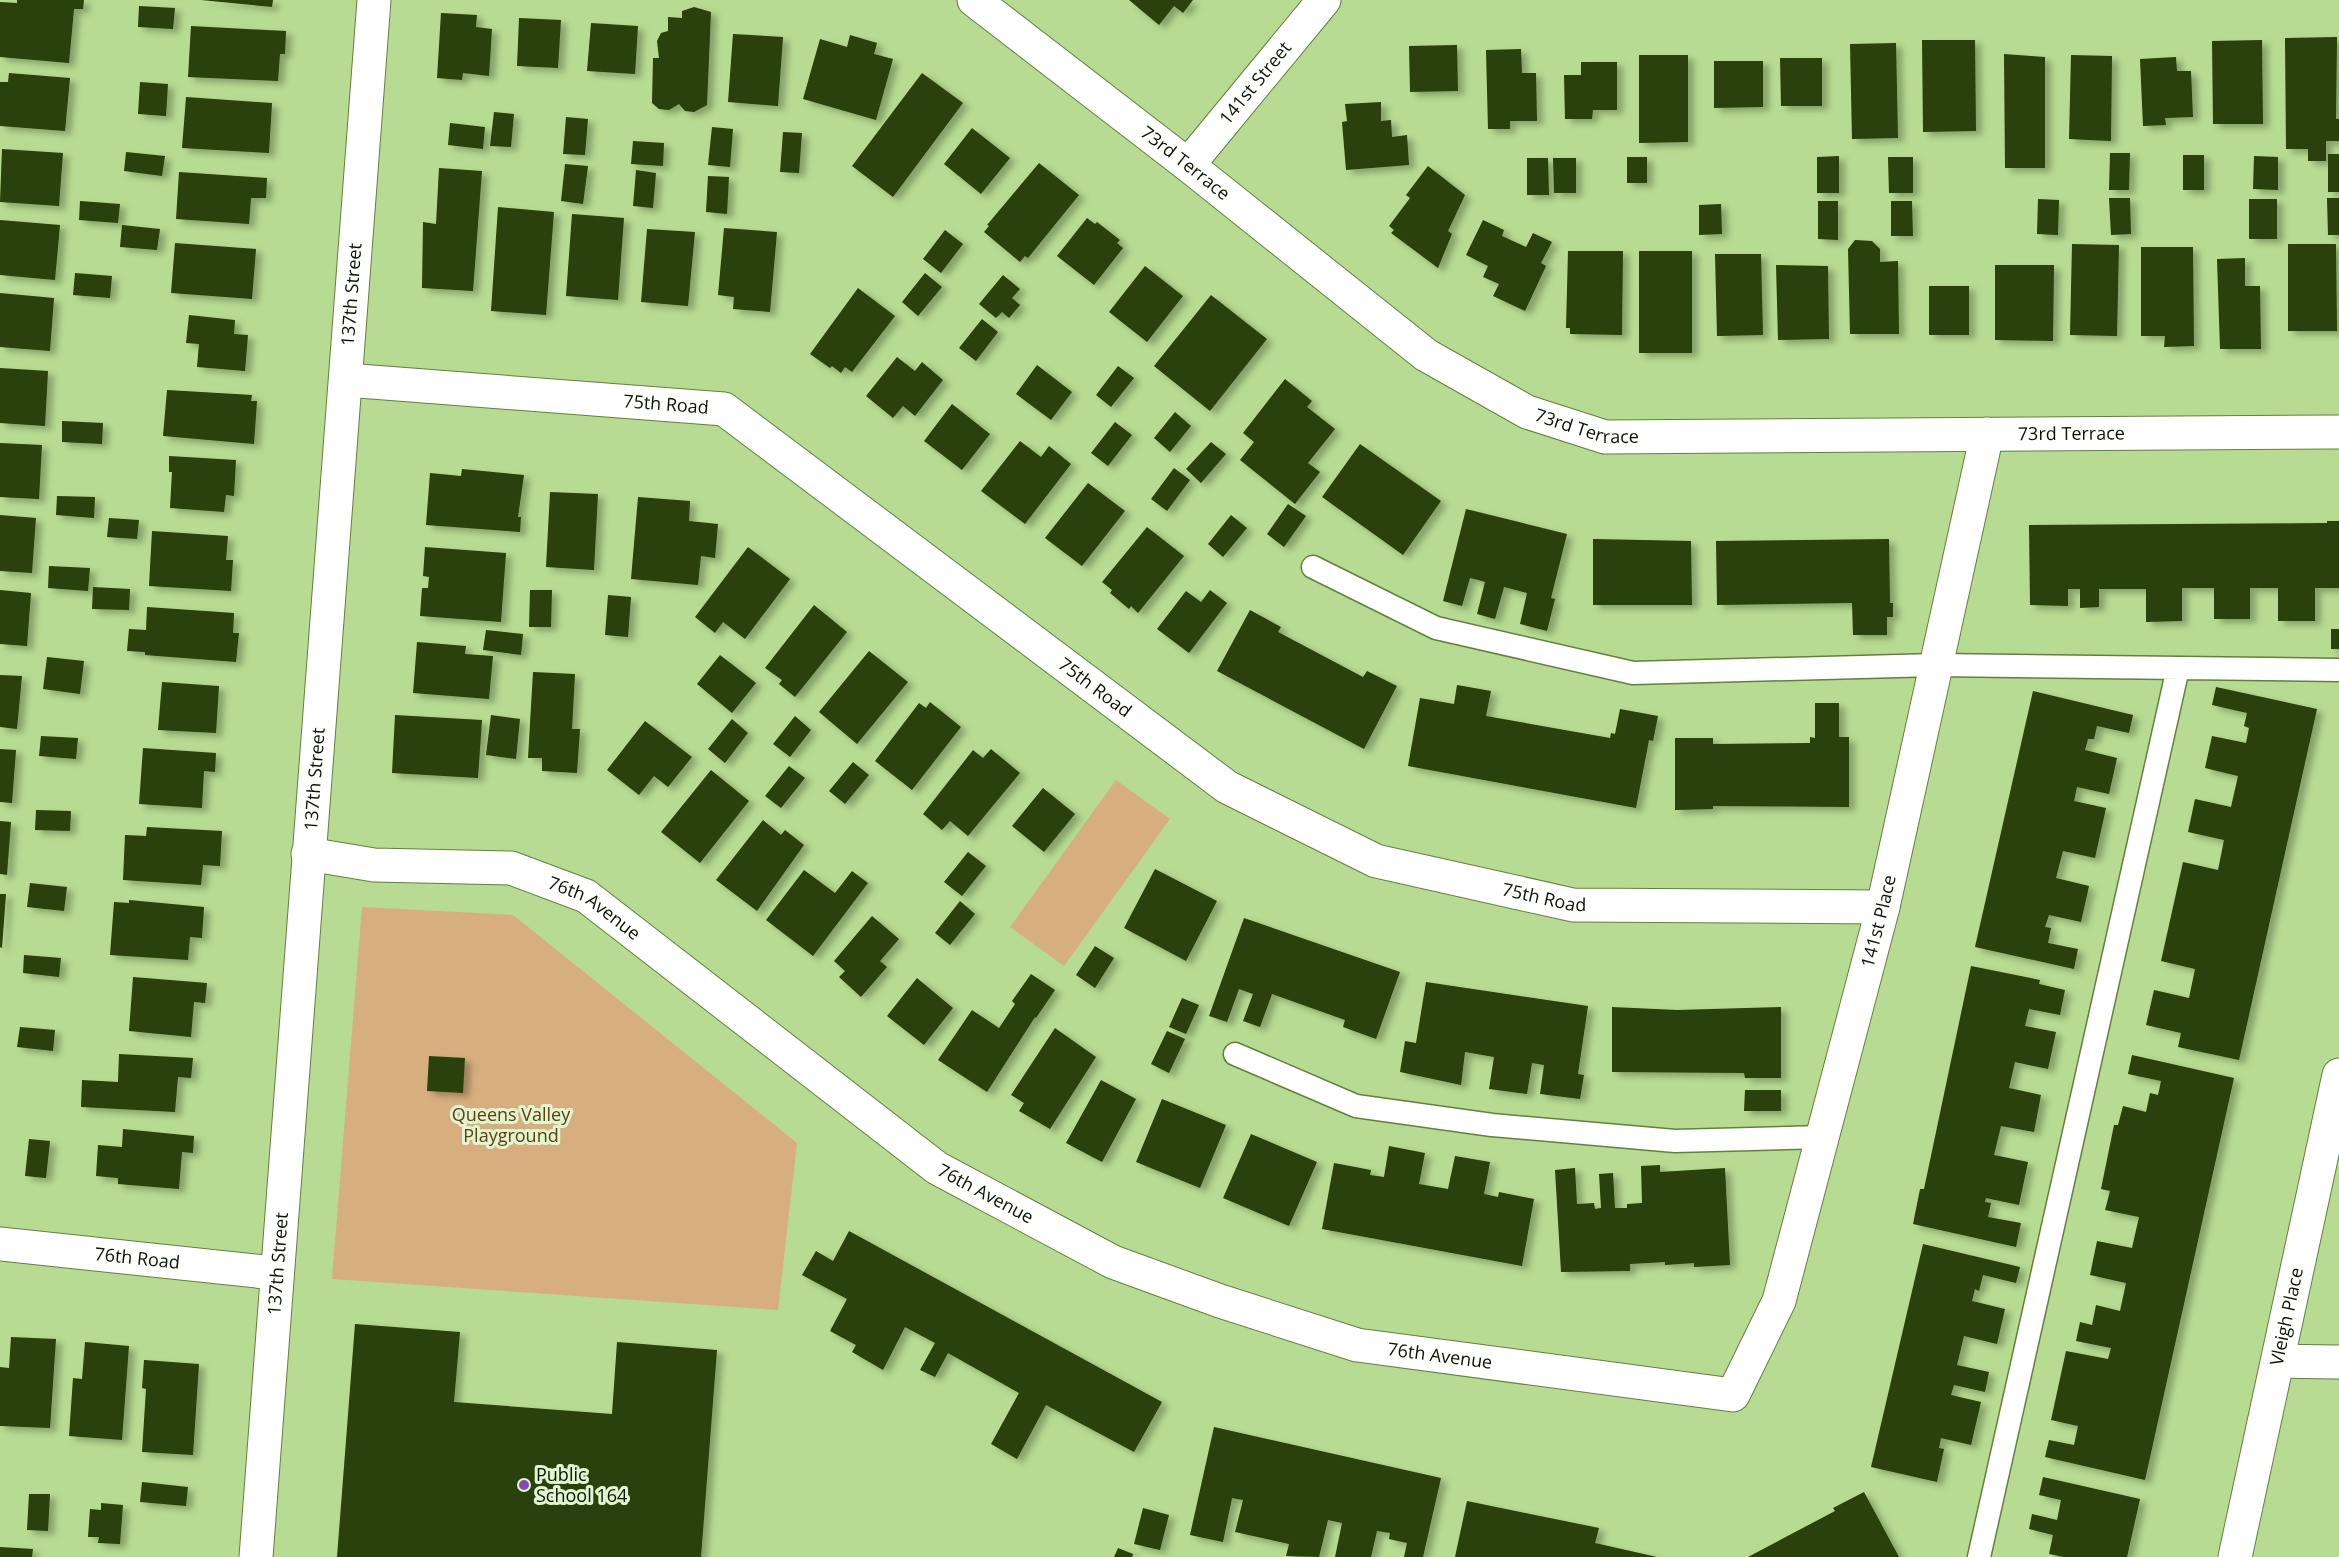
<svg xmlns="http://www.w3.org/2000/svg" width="2339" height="1557" font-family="'Open Sans',sans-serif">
  <defs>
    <filter id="shadow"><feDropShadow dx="6" dy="4" stdDeviation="3" flood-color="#0004"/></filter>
  </defs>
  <rect width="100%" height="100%" fill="#b7db92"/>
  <path fill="#d7ae7e" d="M1116,780L1170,819L1064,966L1010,927Z
    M362,907L513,915L797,1143L778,1310L332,1279Z"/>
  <path fill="#293f07" filter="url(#shadow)" d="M17,0H84L83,9H74L69,63L0,57V2L17,3Z
    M201,0H273L272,7Z
    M1129,0H1193L1183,13L1174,6L1159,25Z
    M139,6L175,8L173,29L138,27Z
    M694,7L711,12L707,105L694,112L685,111L679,104L669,110L659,109L652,103L653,58H659L657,41L661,33L668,31V17L682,18V11Z
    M441,13L477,15L476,27L492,29L489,76L463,73L462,80L437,78Z
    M519,18L561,20L558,68L517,66Z
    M591,23L638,26L635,74L587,71Z
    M191,26L286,31L285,54H280L278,81L188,77Z
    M733,34L783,37L778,106L728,102Z
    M850,35L877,43L874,54L893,59L876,120L803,99L820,39L847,47Z
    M2337,37L2336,119H2339V141H2326V161H2308V149H2286L2285,38Z
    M1922,40H1975L1976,131L1923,132Z
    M2262,40L2263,124H2213L2212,41Z
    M1896,43L1898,138L1852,139L1850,44Z
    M1457,45L1458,91L1410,92L1409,46Z
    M1521,49L1522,73H1536L1537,121H1510V129H1488L1486,50Z
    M2004,54L2045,57V168H2005Z
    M1639,55H1688V142L1639,143Z
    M2071,55L2112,56L2111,141L2069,139Z
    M2176,57L2177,71H2191L2193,117L2165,118L2166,125L2143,126L2140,59Z
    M1780,58H1822V106H1781Z
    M1714,61H1763V107L1714,108Z
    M1581,62H1617V110H1593L1592,119H1565L1564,75H1581Z
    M9,73L70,78L65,131L0,126V82H8Z
    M922,73L963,103L893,197L852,166Z
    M140,82L168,84L166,116L138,114Z
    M186,97L272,103L269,153L182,148Z
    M1381,102V121L1391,120L1392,137L1407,135L1409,165L1346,170L1342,122L1347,121L1345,104Z
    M494,112L514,114L511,147L490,146Z
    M566,117L588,119L585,155L563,154Z
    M450,123L485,127L483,149L448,145Z
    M712,127L733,129L730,167L708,165Z
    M972,128L1010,158L981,194L944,164Z
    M783,132L802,133L799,173L780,172Z
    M633,141L664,143L663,166L631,164Z
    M2,149L63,153L59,206L0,202Z
    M126,152L165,156L162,176L124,171Z
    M2110,153H2130L2129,190H2109Z
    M2328,154H2339V192H2328Z
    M2183,155H2204V190H2183Z
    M1839,156V193H1817V157Z
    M2254,156L2278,157V190L2253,189Z
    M1627,157H1647V183H1627Z
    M1888,157H1913V193H1889Z
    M1527,158H1548L1549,195H1527Z
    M1553,158H1576V193H1554Z
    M1039,163L1079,195L1028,258L1025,256L1020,262L984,232L989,226L987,225Z
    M565,164L588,166L583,204L561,201Z
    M1428,166L1465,195L1448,231L1452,234L1438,268L1391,233L1394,230L1389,226L1410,198L1406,195Z
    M439,168L482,171L473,291L422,288L423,222L436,224Z
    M636,170L656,173L653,208L633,206Z
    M179,172L267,178L266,198H251L249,224L176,219Z
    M708,176L729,177L727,214L706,212Z
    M2109,198H2130L2131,234L2111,235Z
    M2327,198H2339V235H2328Z
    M2038,199L2059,200L2058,235L2037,234Z
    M2249,199H2277V239H2249Z
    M80,201L120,204L118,223L79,220Z
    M1818,201H1838V240L1818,239Z
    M1891,201H1912L1913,236H1891Z
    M1721,204L1722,234L1699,235V205Z
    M498,207L554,212L546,315L491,311Z
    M572,214L624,218L618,300L566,296Z
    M1087,218L1095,224L1097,222L1120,240L1117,243L1123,248L1094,285L1057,256Z
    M0,220L60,225L55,280L0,275Z
    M1483,220L1504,230L1502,236L1526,247L1533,233L1552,242L1541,263L1546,266L1525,311L1493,296L1499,284L1483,277L1488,266L1466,255Z
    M122,225L160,229L157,250L120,247Z
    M724,228L777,232L770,312L733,309L734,297L718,295Z
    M647,229L695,232L688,306L641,302Z
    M945,230L963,244L941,273L923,259Z
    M1855,240L1872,241L1880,249V262L1898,261L1899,334H1850L1848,249Z
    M175,243L256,249L252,299L171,293Z
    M2072,244L2119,245L2117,336L2070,335Z
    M2288,244H2336L2337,331H2288Z
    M2141,247H2193L2194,346L2164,347L2165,336H2141Z
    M1568,251H1623L1622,335L1570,334V328H1566Z
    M1639,251H1692V353H1639Z
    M1715,254H1761L1763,335L1717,336Z
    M2245,258V286H2260L2261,349H2220L2217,259Z
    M1776,265L1828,266L1829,339L1778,340Z
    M1995,265H2054L2053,341L1995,340Z
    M1145,266L1183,296L1147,342L1109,312Z
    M75,273L112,276L110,298L73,295Z
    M925,273L942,287L918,316L902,302Z
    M1003,275L1020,289L1012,298L1020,305L1009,318L1002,312L996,318L979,304Z
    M1929,286H1969V335H1929Z
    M858,288L895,316L852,372L845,367L841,373L832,366L830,368L810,354Z
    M0,293L54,298L50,351L0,347Z
    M1211,295L1267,339L1210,411L1154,366Z
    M189,315L235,320L234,334L248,335L245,371L197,367L199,344L186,343Z
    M982,319L998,332L976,361L959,348Z
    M897,357L915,371L922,362L943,380L915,416L903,406L893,418L866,396Z
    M1037,365L1072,392L1051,420L1016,394Z
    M1118,366L1134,378L1111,407L1096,395Z
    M0,368L48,371L45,426L0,423Z
    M1285,379L1312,401L1307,407L1335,429L1308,463L1320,472L1295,504L1240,460L1254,442L1243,433Z
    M167,390L252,395L251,401H257L254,444L163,436Z
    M952,404L990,434L962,470L924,441Z
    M1175,412L1191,426L1170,452L1154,438Z
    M62,421L103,423L102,444L62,442Z
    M1115,422L1132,435L1108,466L1091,453Z
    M1020,441L1041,457L1049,446L1071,464L1025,524L981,491Z
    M1211,442L1226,454L1201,483L1186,469Z
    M0,443L42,445L39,499L0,497Z
    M1360,444L1441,501L1403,555L1322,497Z
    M169,456L236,460L234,496L226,495L224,512L170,508L172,472H169Z
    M1174,468L1190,480L1167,511L1151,499Z
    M462,469L524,475L518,517H521L520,532L426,525L430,473L461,476Z
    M1088,483L1125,511L1082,566L1045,538Z
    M550,492L598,494L594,570L546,567Z
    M57,496L95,497L94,518L56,515Z
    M638,497L690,501L689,521L718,524L715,558L701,556L698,585L631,579Z
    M1288,504L1306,516L1284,547L1267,534Z
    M1466,509L1567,534L1551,598L1555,599L1547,631L1520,624L1527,593L1504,587L1495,619L1477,614L1485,582L1482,581L1470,578L1462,606L1443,601Z
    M0,515L36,518L32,573L0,571Z
    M1231,515L1247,528L1223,557L1208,544Z
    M109,518L139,520L137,539L107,537Z
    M2327,521H2339V588H2315V621H2278V588H2250V619H2214V588H2182V621L2146,622V589H2099V607L2080,608V589H2068V606L2030,605L2029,525L2327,523Z
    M1147,527L1184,556L1138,613L1131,606L1129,609L1110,593L1112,590L1102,582Z
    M152,531L228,536L226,560H233L231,591L149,586Z
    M1593,539L1691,541L1692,605H1593Z
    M1889,539L1890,603H1893V617H1887V635H1853L1852,603L1717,605L1716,541Z
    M425,547L506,553L501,622L420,616L422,588H428L429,577L423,576Z
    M748,547L790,579L745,639L723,622L715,633L695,617Z
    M49,566L90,568L88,591L48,588Z
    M93,587L130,589L129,610L92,609Z
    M0,590L31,593L27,646L0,644Z
    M530,590H552L551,627H529Z
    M1210,590L1227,603L1189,653L1157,629L1186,591L1201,602Z
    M608,595L631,597L628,637L605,635Z
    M814,605L847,632L795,697L779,684L782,680L765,668Z
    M147,607L234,613L233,633H239L236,662L145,655V652L127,651L129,629L146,630Z
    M1250,610L1281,627L1278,632L1363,677L1367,671L1397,686L1364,749L1217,671Z
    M2331,629H2339V649H2331Z
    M486,630L523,634L521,655L483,650Z
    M417,642L466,646L465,654L493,656L489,699L413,693Z
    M869,651L908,682L857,744L819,712Z
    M720,655L756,683L732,713L697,684Z
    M47,657L84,661L80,694L43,689Z
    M533,672L575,674L572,729H580L577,773L542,771V758H528Z
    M0,675L22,676L17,729L0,727Z
    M162,682L219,686L216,733L158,730Z
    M1457,685L1491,691L1486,716L1610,738L1611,733L1615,734L1620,709L1658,716L1653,741L1649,740L1636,808L1408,766L1420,698L1454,704Z
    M2216,687L2317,709L2239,1060L2178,1047L2181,1033L2146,1025L2154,990L2189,998L2195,969L2161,961L2183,862L2218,870L2224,840L2188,832L2195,799L2231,807L2238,776L2205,768L2212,736L2246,743L2249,728L2244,726L2247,713L2212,705Z
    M2033,691L2133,715L2129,733L2097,726L2094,739H2088L2085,750L2117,758L2109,794L2077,787L2074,801L2106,808L2095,858L2063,851L2059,866L2056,878L2089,886L2081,922L2049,915L2045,927L2051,928L2048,943L2078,949L2074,969L1975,947Z
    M930,702L961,727L912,790L875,761L919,703L926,708Z
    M1815,703H1839V737H1849V807L1713,806V809L1675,810V738H1713V744L1810,743V737L1815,738Z
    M395,715L482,720L478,778L392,773Z
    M491,715L520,719L516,759L486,755Z
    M795,716L811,730L790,757L773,744Z
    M732,719L748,733L725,763L708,749Z
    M645,721L692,757L668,787L654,776L639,795L607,770Z
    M41,736L78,738L76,759L39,756Z
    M143,748L216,753L215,772L204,771L202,808L139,804Z
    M0,749L16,750L12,803L0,802Z
    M991,749L1020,773L968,836L950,821L942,830L923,814L973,750L983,758Z
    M853,762L869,775L845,804L829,791Z
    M789,766L805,778L781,808L765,796Z
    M711,770L749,801L700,863L661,832Z
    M1043,788L1075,814L1044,852L1012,826Z
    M36,810L71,811L70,831L35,830Z
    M763,820L781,835L785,830L804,845L757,911L716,880Z
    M0,821L11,822L7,875L0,874Z
    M147,827L222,831L220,866L203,865L201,885L123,880L125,835L146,836Z
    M968,852L986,866L962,896L944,882Z
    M1155,869L1217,901L1186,961L1124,928Z
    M804,870L835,893L852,871L868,883L813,956L766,920Z
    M30,883L67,887L64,911L27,907Z
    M0,894H6L2,948L0,947Z
    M129,900L204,907L202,938L190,937L188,960L110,955L114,902L129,903Z
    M960,901L975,914L950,945L935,933Z
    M872,916L899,939L880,961L887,967L861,997L839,977L845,971L834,961Z
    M1244,918L1400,972L1376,1039L1343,1027L1345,1020L1272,994L1260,1027L1243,1021L1253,994L1239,989L1227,1022L1209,1016Z
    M1095,946L1114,958L1095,988L1076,975Z
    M24,955L61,958L59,977L23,973Z
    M1971,966L2040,980L2039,984L2065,990L2060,1015L2029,1009L2028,1013L2025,1026L2056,1032L2048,1069L2015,1062L2009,1088L2041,1095L2034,1132L2001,1126L1994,1155L2028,1162L2019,1205L1986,1198L1985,1202L1991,1203L1988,1217L2021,1223L2016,1247L1913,1224L1920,1189H1924Z
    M1031,974L1055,990L1036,1018L1035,1017L987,1092L938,1060L972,1010L999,1028L1015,1004L1012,1001Z
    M133,977L207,983L205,1003L194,1002L191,1037L129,1031Z
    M917,978L953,1008L924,1045L887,1016Z
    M1426,982L1588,1006L1578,1074L1584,1075L1580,1099L1540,1094L1544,1065L1532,1063L1527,1094L1489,1089L1494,1057L1465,1052L1461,1085L1400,1072L1405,1041L1416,1043Z
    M1182,998L1199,1005L1186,1034L1169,1027Z
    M1612,1007L1677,1010L1781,1007V1078H1745L1744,1073L1612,1072Z
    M20,1027L55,1030L53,1051L17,1047Z
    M1055,1028L1096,1057L1050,1129L1019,1111L1024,1103L1011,1095Z
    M1167,1031L1185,1039L1169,1073L1151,1064Z
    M119,1054L193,1058L191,1078L178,1077L175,1112L81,1107L82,1080L118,1082Z
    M2132,1055L2234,1078L2145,1480L2045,1457L2049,1440L2074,1445L2078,1426L2051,1420L2066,1351L2108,1359L2111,1348L2076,1341L2080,1322L2092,1325L2096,1305L2120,1311L2126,1283L2090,1275L2097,1241L2132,1248L2139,1217L2105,1210L2110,1191L2101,1189L2114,1125H2118L2123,1106L2146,1112L2150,1093L2158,1095L2161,1081L2128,1074Z
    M429,1056L465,1058L463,1093L427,1091Z
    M1101,1080L1136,1099L1102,1162L1066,1143Z
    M1745,1090H1781V1111H1744Z
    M1162,1099L1226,1125L1200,1188L1136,1162Z
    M123,1129L194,1136L193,1153L182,1152L179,1189L118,1184V1178L96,1176L98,1145L122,1147Z
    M1251,1134L1317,1162L1289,1226L1223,1198Z
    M29,1139L50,1141L46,1178L25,1176Z
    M1389,1146L1425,1153L1419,1184L1448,1189L1455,1156L1490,1162L1484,1194L1498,1197L1499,1192L1534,1199L1522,1266L1322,1229L1334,1163L1371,1170L1370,1175L1384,1177Z
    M1660,1165V1172L1725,1168L1730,1265L1694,1267V1263L1665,1265V1262L1630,1264V1271L1561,1272L1555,1170L1575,1168L1577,1204L1594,1203L1595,1209L1601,1208L1599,1174L1613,1173L1615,1208H1627V1204L1642,1203L1641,1166Z
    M849,1231L1162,1402L1134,1452L1046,1405L1017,1459L991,1444L1019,1393L948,1353L935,1377L920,1370L935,1343L905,1327L883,1370L852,1352L856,1345L830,1331L847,1299L802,1275L816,1251L833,1261Z
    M1923,1244L2020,1267L2016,1283L1983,1275L1979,1291L1975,1289L1972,1301L2005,1309L1997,1344L1964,1336L1957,1365L1989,1372L1985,1392L1954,1385L1951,1395L1981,1402L1971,1445L1941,1438L1939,1448L1944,1449L1937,1482L1871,1467Z
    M355,1324L460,1332L454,1402L612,1414L617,1342L717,1350L701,1557H337Z
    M11,1337L56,1339L50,1428L0,1426V1367L9,1368Z
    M85,1342L129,1346L122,1440L69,1436L73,1378L82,1379Z
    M144,1360L199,1364L193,1455L142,1452L146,1389L142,1388Z
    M1214,1427L1441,1478L1423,1557H1404L1407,1543L1389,1539L1390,1533L1377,1531L1371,1557H1335L1342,1523L1328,1520L1319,1557L1286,1556L1289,1544L1235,1532L1243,1500L1232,1498L1223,1542L1190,1535Z
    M2043,1477L2140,1499L2127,1557H2064L2049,1554L2053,1535L2029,1529L2032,1514L2057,1520L2061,1500L2039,1495Z
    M142,1482L188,1487L186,1506L140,1502Z
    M1864,1492L1899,1557H1748L1835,1511L1833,1508Z
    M29,1494H50L48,1531L27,1530Z
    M1467,1501L1599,1528L1595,1543L1657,1557H1455Z
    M101,1503L123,1505L120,1544L98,1543L99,1537H88L90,1509L101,1510Z
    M1143,1508L1169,1515L1160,1550L1134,1544Z
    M0,1547L33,1549L32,1557H0Z
    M1118,1548L1133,1554L1132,1557H1114Z"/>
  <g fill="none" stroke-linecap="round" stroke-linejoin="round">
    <defs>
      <path id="lane" d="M1313,567L1436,628L1633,673L1936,665L2339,670
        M1235,1054L1356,1106L1492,1125L1675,1141L1822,1137
        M1979,1557L2178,668"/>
      <g id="street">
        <path id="s1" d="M974,0L1188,165L1426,355L1527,412L1605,437L2339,432"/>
        <path id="s2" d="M346,380L724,409L1227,787L1376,861L1573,905L1883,907"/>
        <path id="s3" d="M308,854L374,865L511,868L586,896L937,1168L1113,1262L1220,1301L1357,1345L1733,1395L1779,1301L1883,907L1987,434"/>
        <path id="s4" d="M0,1244L275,1273"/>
        <path d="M2278,1361L2339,1362"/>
        <path id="s5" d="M256,1557L374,0"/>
        <path id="s6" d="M2235,1557L2339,1075"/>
      </g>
      <g id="secondary">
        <path id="s7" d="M1188,165L1324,0"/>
      </g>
    </defs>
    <use href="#lane" stroke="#61813c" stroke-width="25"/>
    <use href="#street" stroke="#61813c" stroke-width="35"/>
    <use href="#secondary" stroke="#61813c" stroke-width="35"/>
    <use href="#lane" stroke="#fff" stroke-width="22"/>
    <use href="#street" stroke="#fff" stroke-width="33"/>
    <use href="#secondary" stroke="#fff" stroke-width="33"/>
  </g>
  <circle fill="#8c45b8" stroke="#e2f5d1" stroke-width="2" cx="524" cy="1485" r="6"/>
  <g text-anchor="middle" stroke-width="6" stroke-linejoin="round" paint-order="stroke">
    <g font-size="18" fill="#081400" stroke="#e2f5d1">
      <text dy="6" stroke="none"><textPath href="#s7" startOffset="106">141st Street</textPath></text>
      <text dy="6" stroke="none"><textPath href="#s1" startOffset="267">73rd Terrace</textPath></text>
      <text dy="6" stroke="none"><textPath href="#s5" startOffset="1266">137th Street</textPath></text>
      <text dy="6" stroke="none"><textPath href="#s2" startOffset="321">75th Road</textPath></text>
      <text dy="6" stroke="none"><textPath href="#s1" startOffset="753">73rd Terrace</textPath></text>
      <text dy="6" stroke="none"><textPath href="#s1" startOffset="1239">73rd Terrace</textPath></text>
      <text dy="6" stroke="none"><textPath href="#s2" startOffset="843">75th Road</textPath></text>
      <text dy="6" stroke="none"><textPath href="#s5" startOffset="780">137th Street</textPath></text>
      <text dy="6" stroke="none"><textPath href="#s2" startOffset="1347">75th Road</textPath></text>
      <text dy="6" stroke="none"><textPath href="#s3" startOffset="297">76th Avenue</textPath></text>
      <text dy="6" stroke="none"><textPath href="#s3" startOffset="2062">141st Place</textPath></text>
      <text dy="6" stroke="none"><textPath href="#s3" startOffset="783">76th Avenue</textPath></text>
      <text dy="6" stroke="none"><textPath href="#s4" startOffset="138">76th Road</textPath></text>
      <text dy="6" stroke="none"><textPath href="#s5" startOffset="294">137th Street</textPath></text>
      <text dy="6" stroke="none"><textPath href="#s6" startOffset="246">Vleigh Place</textPath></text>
      <text dy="6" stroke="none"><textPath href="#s3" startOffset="1269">76th Avenue</textPath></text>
    </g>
    <g font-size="18" fill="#5f3d0d" stroke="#e2f5d1">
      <text x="511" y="1121">Queens Valley<tspan x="511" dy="21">Playground</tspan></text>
    </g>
    <g font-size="18" fill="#081400" stroke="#e2f5d1" text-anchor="start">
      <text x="536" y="1481">Public<tspan x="536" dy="21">School 164</tspan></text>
    </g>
  </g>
</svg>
